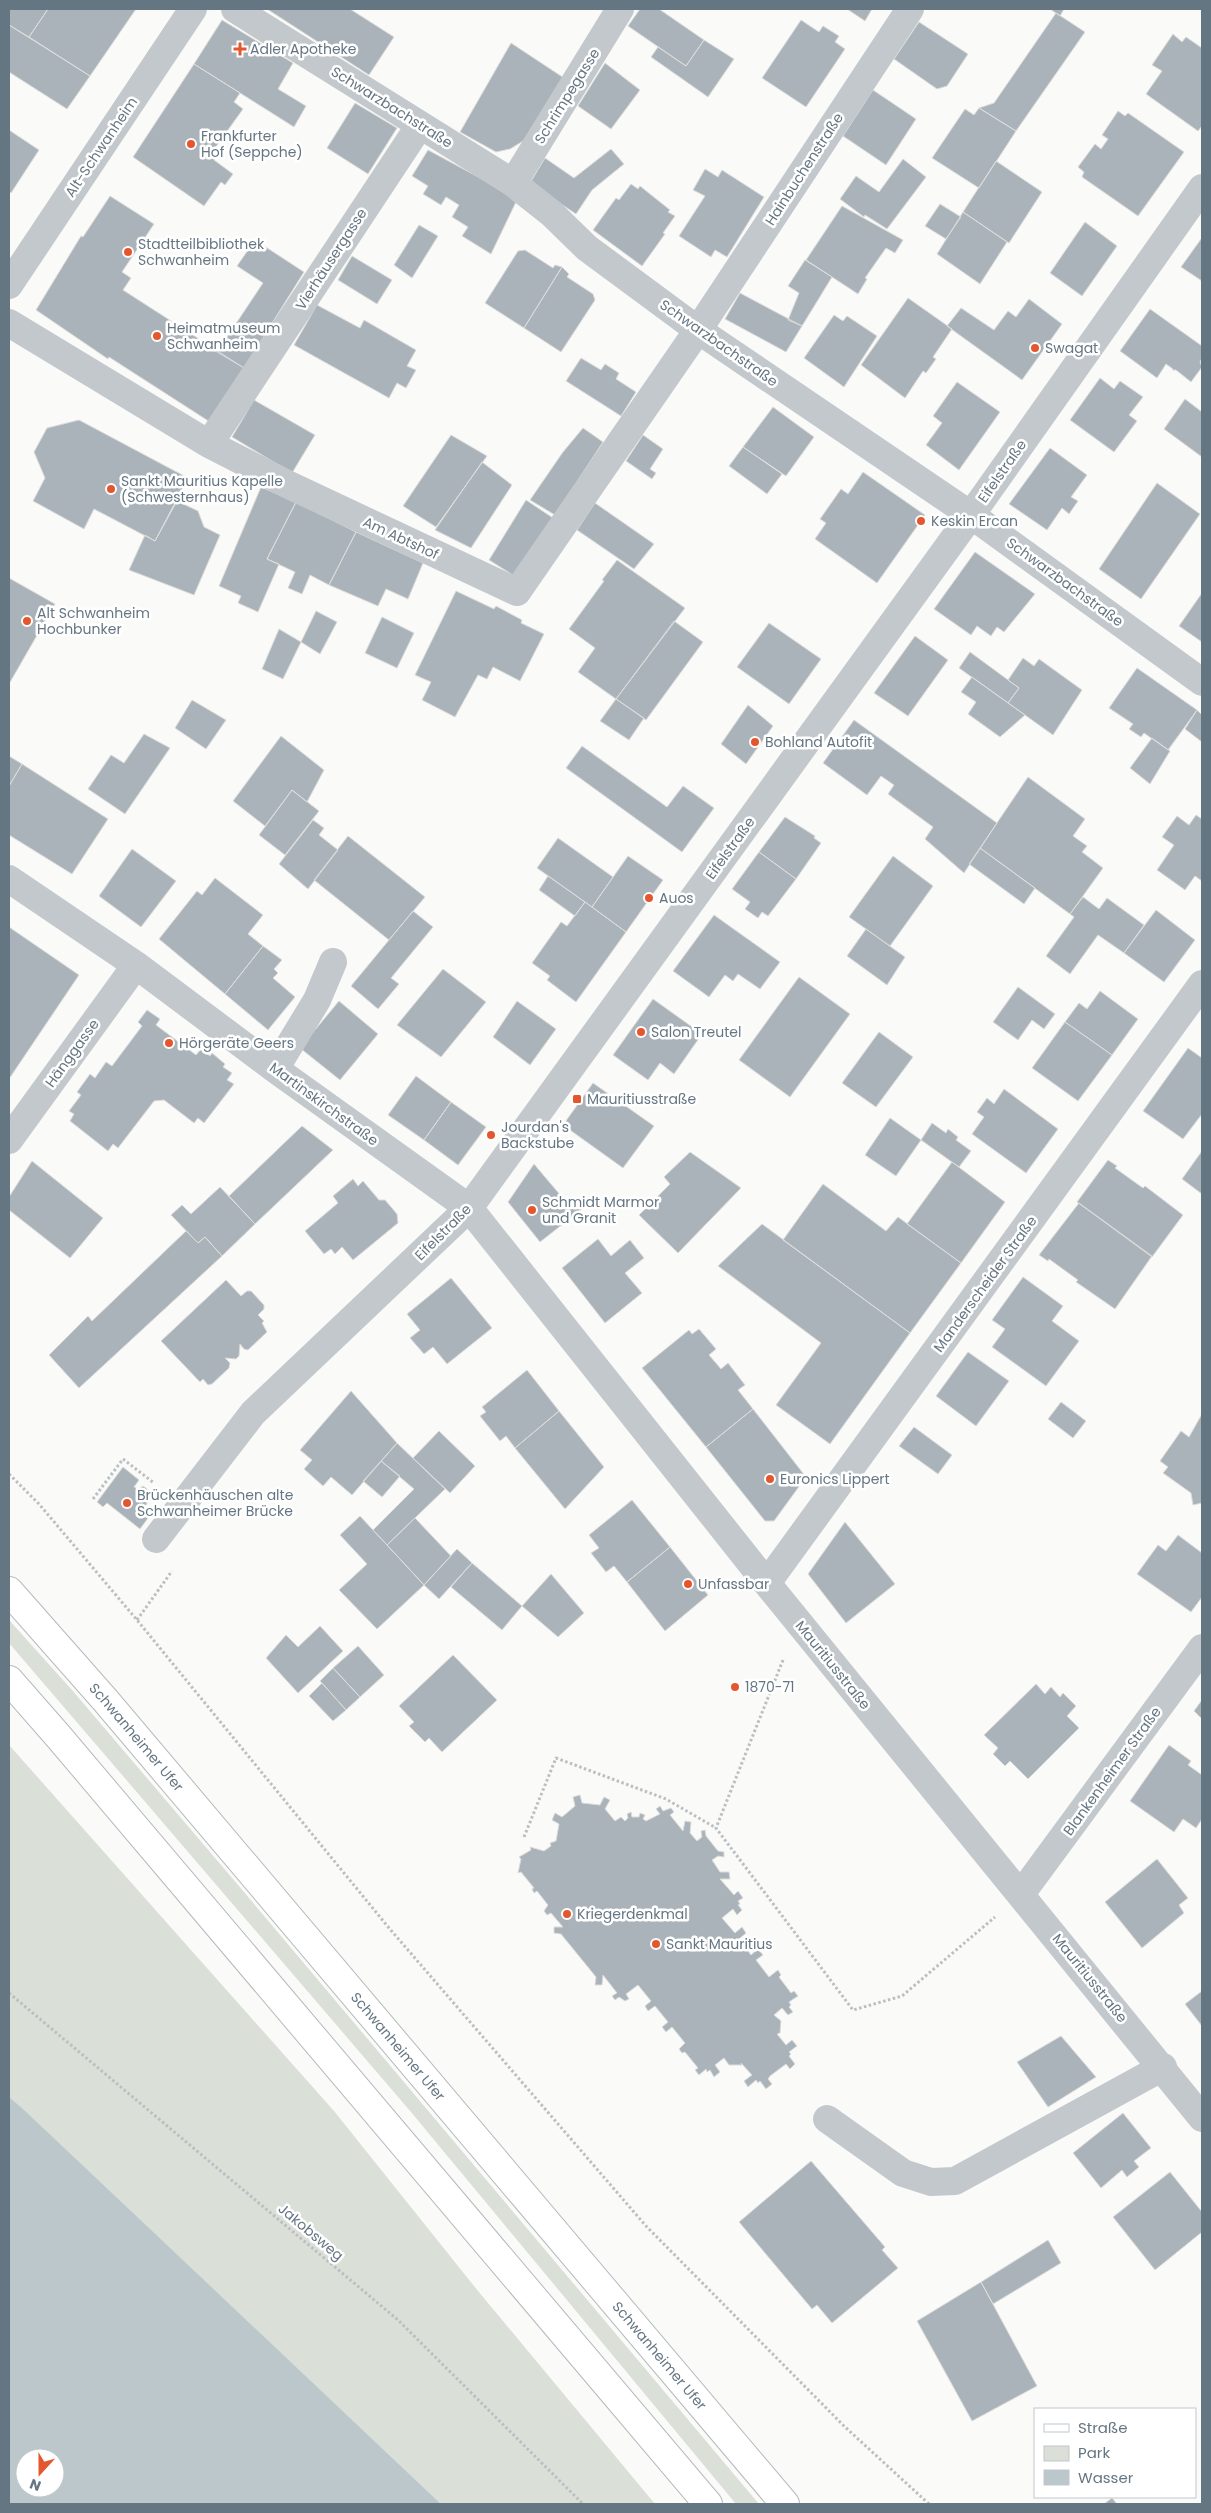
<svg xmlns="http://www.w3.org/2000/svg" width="1211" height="2513" font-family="Poppins,sans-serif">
  <rect width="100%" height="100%" fill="#fafaf8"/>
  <path fill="#dadfd7" d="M9,1620L72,1690L244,1892L759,2504H736L411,2112L9,1643Z
    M9,1745L334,2111L478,2291L655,2504H441L9,2097Z"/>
  <path fill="#bbc7cb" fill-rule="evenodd" d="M9,2097L24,2110L441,2504H9ZM25,2458H55V2488H25Z"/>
  <path fill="#aab3b9" stroke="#dcdcda" d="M9,9H48L29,37L9,25Z
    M48,9H136L90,76L29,37Z
    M267,9H350L394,37L369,75Z
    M640,9H659L704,40L686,66L628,26Z
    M847,9H872L865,21Z
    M1050,9H1064L1060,16Z
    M1056,13L1085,32L1016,131L979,108L994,103Z
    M222,20L293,63L278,89L306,106L294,127L194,64Z
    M801,20L819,32L823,26L839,36L835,42L845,49L806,107L762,78Z
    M919,22L968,54L947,86L937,89L894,59Z
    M9,25L90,76L67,109L9,72Z
    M1173,34L1182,42L1186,37L1202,48V126L1198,131L1146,94L1162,71L1152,65Z
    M704,40L734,59L708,97L651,57L658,47L686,66Z
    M511,43L564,78L528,138L510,149L496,152L460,132Z
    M605,63L640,90L611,129L578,106Z
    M194,64L240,93L234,102L243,109L210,155L215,158L214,160L233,174L225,185L221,182L204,206L133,157Z
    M873,90L916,119L886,165L843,136Z
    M355,103L397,128L368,174L327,148Z
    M979,108L1016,131L979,188L932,158L965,109L974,115Z
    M1118,111L1125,116L1128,113L1184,152L1138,216L1082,177L1084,172L1078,167L1095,144L1101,149L1108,139L1102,135Z
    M9,130L39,150L11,193L9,192Z
    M611,149L624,164L592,190L576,214L530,183L545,158L574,178Z
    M428,150L497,187L516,202L491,254L462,236L468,227L452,217L459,205L446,197L441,205L423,194L428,186L412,176Z
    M903,159L926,177L887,229L865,215L864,217L840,199L856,176L879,192Z
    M996,161L1042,192L1009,243L963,212Z
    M705,169L718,177L722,170L764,197L727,257L715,250L711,257L679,236L705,196L693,190Z
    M631,184L638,189L640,186L670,210L668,212L675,216L663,233L665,234L642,266L593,230L616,198L619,200Z
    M110,196L154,224L122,272L131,278L123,290L244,368L210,422L109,357L108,359L36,310L81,236L83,237Z
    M940,204L961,217L946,239L925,226Z
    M842,206L903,240L895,253L886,248L865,278L867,279L858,294L806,260Z
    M963,212L1007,242L980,284L937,254Z
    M1085,222L1117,246L1082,296L1050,273Z
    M419,225L438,236L412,278L394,265Z
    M1201,239L1202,240V281L1181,267Z
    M255,240L304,272L244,368L217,352L263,283L237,266Z
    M525,250L553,268L555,265L562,267L524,328L485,303L518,251Z
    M352,256L392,280L377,304L338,280Z
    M805,260L832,277L802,326L788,320L799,293L788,286Z
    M562,267L569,274L567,277L593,294L595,300L561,352L524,328Z
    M740,293L802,326L786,352L725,319Z
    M908,298L952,329L933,357L936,359L926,373L923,371L905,398L861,365Z
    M1029,299L1062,324L1022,380L947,326L961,308L994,330L1008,311L1016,317Z
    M317,305L358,327L360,328L364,320L416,350L407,366L416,370L406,388L397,383L389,398L294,345Z
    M1150,309L1202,346V358L1200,362L1202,367L1191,382L1176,370H1172L1173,369L1166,364L1157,378L1120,351Z
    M834,315L843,321L847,316L877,336L844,387L804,358Z
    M581,358L601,370L605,364L619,373L616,379L636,392L621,416L566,381Z
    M1100,378L1114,389L1120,381L1143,397L1129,415L1137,421L1114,452L1070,420Z
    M957,382L1000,412L959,470L926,445L942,423L933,416Z
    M1185,399L1202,412V457L1164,429Z
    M254,400L315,435L292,473L232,437Z
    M773,407L814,437L786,476L743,447Z
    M79,420L188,478L155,541L94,509L84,529L33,501L45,478L34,452L47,428Z
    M583,428L603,442L555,515L530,500L563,452Z
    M451,435L487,456L436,527L403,506Z
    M643,435L663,449L650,469L656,473L652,479L626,461Z
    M743,447L782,474L767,494L729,466Z
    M1050,448L1087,475L1071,497L1078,501L1069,514L1062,508L1047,530L1009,504Z
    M482,462L512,485L471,548L435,530Z
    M863,472L925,515L877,583L815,539L826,523L820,519L841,489L848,494Z
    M1157,483L1200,514L1141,599L1099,569Z
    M261,487L296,502L267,559L279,564L258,612L238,603L241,596L219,586Z
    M526,500L553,518L516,577L489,560Z
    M177,501L198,511L204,527L220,535L194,595L129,570L145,535L155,541Z
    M296,502L356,532L329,585L310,575L302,594L288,588L295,572L267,559Z
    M595,503L654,544L634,569L577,530Z
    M356,532L423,563L408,599L386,589L378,606L329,585Z
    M975,552L1035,594L1004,632L997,627L991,636L977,626L971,635L934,609Z
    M617,560L685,608L616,699L578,672L595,648L569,629L604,581L602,580Z
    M9,578L55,604L9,684Z
    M456,591L494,609L496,606L522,620L521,623L544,634L520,681L493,667L487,679L478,675L455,717L422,700L431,682L415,675Z
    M1202,593V642L1179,626Z
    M316,611L337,622L320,654L301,642Z
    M382,617L414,633L397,668L365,653Z
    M674,621L703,642L646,720L616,699Z
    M769,623L821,659L789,704L737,667Z
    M279,629L301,642L283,679L262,669Z
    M915,636L948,660L908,716L874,693Z
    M970,652L1019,688L1008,703L959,668Z
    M1023,658L1034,666L1039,659L1082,690L1053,735L1008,703L1019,688L1008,680Z
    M1137,668L1197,710L1168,750L1144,733L1141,737L1129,729L1133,724L1109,708Z
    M972,677L1025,715L1000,737L968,714L976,702L961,692Z
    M616,699L644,718L629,740L600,721Z
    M192,700L226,720L206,749L175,728Z
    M748,705L773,726L746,764L721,744Z
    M1197,710L1202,715V742L1185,729Z
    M854,720L997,823L964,873L925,839L933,827L888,794L894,785L881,776L867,795L823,763Z
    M144,734L170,748L125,814L88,789L111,755L124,763Z
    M281,736L324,770L307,802L292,790L265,826L233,801Z
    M1152,738L1170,751L1150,784L1130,768Z
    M582,746L667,807L683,786L714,808L682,852L566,768Z
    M9,756L22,764L9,786Z
    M22,764L108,819L72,874L9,835V786Z
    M1028,777L1085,819L1073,836L1087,846L1082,852L1103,868L1070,914L980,848Z
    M292,790L319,811L285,855L259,835Z
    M1196,815L1202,819V881L1195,876L1185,890L1157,870L1174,845L1162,837L1177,816L1189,825Z
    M785,817L815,836L814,838L821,843L796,879L759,852Z
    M313,820L324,828L319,835L338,850L308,889L279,864Z
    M348,836L425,897L389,940L314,880Z
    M558,838L613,877L592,907L537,868Z
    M980,848L1035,888L1024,904L969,864Z
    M132,849L176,881L141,927L99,896Z
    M759,852L796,879L768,916L762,912L758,918L745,909L750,902L732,889Z
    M628,856L663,880L626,932L592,907Z
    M893,856L933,886L890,946L849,917Z
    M548,876L585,902L575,916L539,890Z
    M215,878L263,915L248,934L263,946L225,994L159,939L197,891L202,895Z
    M1083,897L1099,909L1107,898L1144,925L1124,953L1098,935L1070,974L1046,956L1074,917L1070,914Z
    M585,902L626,932L576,1002L547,980L550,976L532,963L561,922L567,926Z
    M1156,910L1195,940L1164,982L1124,953Z
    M413,911L433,927L391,978L399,984L378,1009L351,986Z
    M714,915L780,962L760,989L738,974L733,981L725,975L709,997L673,971Z
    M9,927L79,975L9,1079Z
    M866,929L905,957L887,985L847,956Z
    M263,946L282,960L274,969L278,973L273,978L295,997L268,1030L225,994Z
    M443,969L486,1002L441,1057L397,1025Z
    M799,977L850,1014L790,1097L739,1060Z
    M1018,987L1055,1014L1044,1029L1032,1020L1018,1040L993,1022Z
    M1100,991L1138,1019L1112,1055L1065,1022L1079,1003L1087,1009Z
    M653,999L702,1034L674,1074L660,1063L648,1080L613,1055Z
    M339,1001L378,1034L340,1080L300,1048Z
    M517,1001L556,1029L530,1065L493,1037Z
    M147,1010L160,1019L156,1025L196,1055L201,1049L210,1056L212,1053L225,1064L223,1067L232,1073L227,1080L234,1084L204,1123L198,1118L194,1123L164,1100L154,1101L118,1148L113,1144L108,1151L70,1121L74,1114L69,1111L81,1095L77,1092L90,1074L95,1078L106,1062L112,1066L142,1026L138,1022Z
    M1065,1022L1112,1055L1078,1101L1032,1068Z
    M879,1032L913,1057L876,1107L842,1083Z
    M1188,1048L1202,1058V1114L1183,1139L1143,1111Z
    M416,1076L451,1102L424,1140L388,1115Z
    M593,1083L654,1126L623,1168L563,1125Z
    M1004,1089L1058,1129L1026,1173L972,1134L984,1117L977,1112L987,1098L994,1104Z
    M451,1102L486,1127L458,1165L424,1140Z
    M890,1118L921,1140L896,1176L865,1155Z
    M932,1123L946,1133L948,1129L958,1137L956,1140L971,1151L959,1167L921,1140Z
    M302,1126L333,1150L255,1224L229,1196Z
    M1202,1151V1194L1182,1179Z
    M690,1152L741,1188L678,1253L639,1215L670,1184L664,1177Z
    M1108,1160L1117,1166L1115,1168L1143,1188L1145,1186L1183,1215L1152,1257L1077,1202Z
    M32,1161L103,1218L70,1258L9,1210V1197Z
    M952,1162L1005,1202L961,1263L907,1224Z
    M534,1164L567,1203L574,1198L582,1209L540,1242L508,1202Z
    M353,1179L358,1186L363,1181L379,1200H385L397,1214L398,1223L353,1260L342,1247L335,1254L331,1249L324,1254L305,1231L338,1203L333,1196Z
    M823,1184L886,1231L898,1217L961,1263L910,1333L783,1240Z
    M220,1187L255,1224L222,1256L205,1237L198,1243L171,1215L182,1205L191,1214Z
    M1079,1203L1152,1256L1115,1309L1076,1282L1078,1280L1049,1259L1048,1261L1039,1255Z
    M762,1224L910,1333L830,1444L776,1405L821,1343L718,1266Z
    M186,1231L198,1243L205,1237L222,1256L79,1388L49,1355L88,1316L92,1321Z
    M598,1239L611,1256L630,1240L644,1258L625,1273L642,1293L605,1323L562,1268Z
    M1023,1277L1063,1306L1052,1321L1079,1341L1046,1386L992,1347L1005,1329L992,1320Z
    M451,1278L492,1328L447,1364L433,1347L424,1354L410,1338L420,1330L407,1314Z
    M226,1280L241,1296L247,1291H251L264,1305V1309L258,1315L264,1321L262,1323L267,1332L248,1350L244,1349L240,1344L239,1356L236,1359L225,1358L230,1363L229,1368L212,1384L208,1385L203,1379L200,1382L161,1341Z
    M699,1329L716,1349L709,1355L721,1369L728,1363L745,1385L738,1390L753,1409L706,1447L642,1368L689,1330L692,1334Z
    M968,1352L1009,1381L976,1426L936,1396Z
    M527,1370L559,1411L515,1448L506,1436L500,1441L480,1416L486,1412L482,1407Z
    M351,1391L397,1443L352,1495L331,1477L323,1486L304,1469L312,1460L300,1450Z
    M1061,1402L1086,1421L1073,1438L1048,1419Z
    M753,1409L806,1477L774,1521H765L706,1447Z
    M559,1411L604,1467L565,1509L515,1448Z
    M1202,1414V1503L1193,1505L1191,1493L1163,1473L1168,1467L1160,1461L1181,1431L1189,1437Z
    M914,1427L952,1455L938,1474L899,1446Z
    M439,1431L475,1466L450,1493L413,1458Z
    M397,1443L445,1489L387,1545L373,1530L414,1489L381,1461Z
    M381,1461L400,1476L382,1497L363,1481Z
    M123,1467L139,1480L134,1487L138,1489L143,1486L151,1492V1497L144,1508L151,1514L140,1529L107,1503L103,1507L97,1502Z
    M632,1500L670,1547L627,1582L614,1566L606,1572L591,1553L599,1548L589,1535Z
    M360,1516L424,1585L377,1629L339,1590L367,1564L340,1535Z
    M415,1518L451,1556L424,1585L387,1545Z
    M845,1522L895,1584L846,1623L808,1574Z
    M1178,1535L1202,1553V1597L1191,1612L1137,1574L1158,1545L1166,1551Z
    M670,1547L708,1595L665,1631L627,1582Z
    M457,1549L472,1563L439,1599L424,1585Z
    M472,1563L522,1606L502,1630L451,1587Z
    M551,1574L584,1613L558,1637L522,1606Z
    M320,1626L343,1651L298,1693L266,1658L286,1635L298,1647Z
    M358,1646L384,1675L360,1697L333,1668Z
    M453,1655L497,1700L442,1752L429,1738L425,1742L409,1726L414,1722L399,1706Z
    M333,1668L360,1697L346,1710L320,1681Z
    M322,1683L346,1710L333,1721L309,1696Z
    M1036,1684L1045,1694L1051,1687L1060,1697L1063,1693L1076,1706L1067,1716L1079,1728L1028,1779L1010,1761L1005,1766L993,1754L998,1748L984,1735Z
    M1202,1700V1719L1194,1711Z
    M1169,1745L1191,1761L1188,1765L1202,1775V1819L1196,1828L1183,1819L1174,1832L1130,1801Z
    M580,1795L582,1803L600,1805L604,1797L610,1800L605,1809L615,1821L621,1817L625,1821L628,1818L627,1814L631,1812L632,1817H639L640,1813L645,1815L643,1819L646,1821L660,1814L656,1809L660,1806L663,1811L671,1808L674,1812L670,1815L683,1831L685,1821L691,1822L690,1833L697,1841L702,1837L701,1831L705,1830L706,1836L718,1851L724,1852V1857L718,1856L712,1860L720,1872H729L730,1879H720L734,1895L738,1891L743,1898L738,1901L740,1904L738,1905L742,1910L737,1915L733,1909L722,1918L735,1933L742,1927L746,1933L739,1939L751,1955L758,1949L763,1955L756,1960L769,1977L778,1970L781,1975L779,1977L791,1993L794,1991L798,1996L789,2002L791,2005L789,2007L793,2012L788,2015L782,2008L774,2015L781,2021L780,2033L777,2034L786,2045L792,2040L797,2046L789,2052L791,2054L789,2056L795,2064L790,2069L786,2064L770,2076L768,2079L772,2084L766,2089L760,2081L758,2083L756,2080L748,2087L744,2081L752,2075L741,2063L742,2065H729L724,2058L715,2065L720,2072L714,2077L710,2070L707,2072L706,2069L699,2075L695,2070L698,2068L685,2052L682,2053L679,2049L685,2043L672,2027L666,2032L662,2027L668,2022L655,2006L648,2011L645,2006L651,2001L638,1985L626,1994L629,1999L625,2001L619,1997L615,2000L612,1996L617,1993L603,1975L602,1985H595L596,1977L561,1934L554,1933V1927H563L551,1913L547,1915L544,1911L548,1905L537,1891L534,1893L532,1889L534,1888L521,1872L518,1873L521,1859L519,1857L531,1850L530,1847L544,1851L551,1846L550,1843L556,1841L559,1824L552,1820L555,1813L562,1817L575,1806L573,1797Z
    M1157,1859L1188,1898L1179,1905L1184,1913L1142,1948L1105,1902Z
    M1202,1991V2026L1185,2004Z
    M1061,2036L1096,2077L1048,2107L1017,2062Z
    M1123,2113L1151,2148L1134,2161L1139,2167L1127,2177L1122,2170L1101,2188L1073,2153Z
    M811,2161L885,2247L882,2250L898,2268L832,2323L817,2305L812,2309L739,2222Z
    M1170,2172L1202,2212V2232L1155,2270L1113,2217Z
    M1048,2240L1061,2263L993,2304L981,2282Z
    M981,2282L1037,2386L972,2421L917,2321Z
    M1112,2498L1117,2504H1104Z"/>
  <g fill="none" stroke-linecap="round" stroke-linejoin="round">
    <defs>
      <g id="major">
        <path id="s1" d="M9,1591L106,1701L785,2504"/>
        <path d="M9,1680L58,1736L708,2504"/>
      </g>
    </defs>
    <use href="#major" stroke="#b5babe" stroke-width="30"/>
    <path stroke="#bbbfc2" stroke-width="3" stroke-dasharray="2.5 2.5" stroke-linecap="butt" d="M9,1474L39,1504L137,1620L389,1928L646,2226L845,2427L929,2504
      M93,1499L123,1459L154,1483
      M137,1620L172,1571
      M783,1660L716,1828L853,2010L902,1996L995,1917
      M524,1837L556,1758L666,1799L716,1828
      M9,1993L398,2320L583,2504"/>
    <path stroke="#c3c8cc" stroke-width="28" d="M235,9L513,183L551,213L587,248L698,330L971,515L1202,682
      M513,183L620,9
      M9,285L193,9
      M9,323L209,444L289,485L517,592L698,330L910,9
      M209,444L420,125
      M9,879L136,965L275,1069L469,1208L765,1581L1202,2118
      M275,1069L317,1000L333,962
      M9,1140L136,965
      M156,1539L253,1413L469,1208L971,515L1202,188
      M767,1583L1202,984
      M1021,1894L1202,1648
      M827,2119L903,2173L931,2182L955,2181L1163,2067"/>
    <use href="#major" stroke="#fff" stroke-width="28"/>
  </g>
  <g fill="#e4572e" stroke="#fff" stroke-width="2">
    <path d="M237.5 41.5h5v5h5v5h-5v5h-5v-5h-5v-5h5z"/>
    <circle cx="191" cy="144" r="5"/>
    <circle cx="128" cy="252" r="5"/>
    <circle cx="157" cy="336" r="5"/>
    <circle cx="1035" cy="348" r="5"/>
    <circle cx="111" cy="489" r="5"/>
    <circle cx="921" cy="521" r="5"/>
    <circle cx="27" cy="621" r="5"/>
    <circle cx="755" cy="742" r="5"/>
    <circle cx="649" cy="898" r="5"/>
    <circle cx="641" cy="1032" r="5"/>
    <circle cx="169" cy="1043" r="5"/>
    <rect x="572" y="1094" width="10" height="10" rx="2.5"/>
    <circle cx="491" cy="1135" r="5"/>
    <circle cx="532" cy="1210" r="5"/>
    <circle cx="770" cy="1479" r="5"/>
    <circle cx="127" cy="1503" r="5"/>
    <circle cx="688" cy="1584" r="5"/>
    <circle cx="735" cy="1687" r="5"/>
    <circle cx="567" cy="1914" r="5"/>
    <circle cx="656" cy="1944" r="5"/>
  </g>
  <g text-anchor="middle" stroke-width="5" stroke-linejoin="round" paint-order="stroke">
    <g font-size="14" fill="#657683" stroke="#fff" text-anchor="start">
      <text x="250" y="54">Adler Apotheke</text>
      <text x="201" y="141">Frankfurter<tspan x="201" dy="16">Hof (Seppche)</tspan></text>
      <text x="138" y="249">Stadtteilbibliothek<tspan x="138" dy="16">Schwanheim</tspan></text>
      <text x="167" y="333">Heimatmuseum<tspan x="167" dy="16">Schwanheim</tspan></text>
      <text x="1045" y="353">Swagat</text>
      <text x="121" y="486">Sankt Mauritius Kapelle<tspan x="121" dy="16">(Schwesternhaus)</tspan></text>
      <text x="931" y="526">Keskin Ercan</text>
      <text x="37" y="618">Alt Schwanheim<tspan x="37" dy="16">Hochbunker</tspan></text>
      <text x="765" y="747">Bohland Autofit</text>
      <text x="659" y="903">Auos</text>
      <text x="651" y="1037">Salon Treutel</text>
      <text x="179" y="1048">Hörgeräte Geers</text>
      <text x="587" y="1104">Mauritiusstraße</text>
      <text x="501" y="1132">Jourdan's<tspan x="501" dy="16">Backstube</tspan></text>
      <text x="542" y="1207">Schmidt Marmor<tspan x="542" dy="16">und Granit</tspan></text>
      <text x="780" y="1484">Euronics Lippert</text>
      <text x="137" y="1500">Brückenhäuschen alte<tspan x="137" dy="16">Schwanheimer Brücke</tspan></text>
      <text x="698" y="1589">Unfassbar</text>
      <text x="745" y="1692">1870-71</text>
      <text x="577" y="1919">Kriegerdenkmal</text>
      <text x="666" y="1949">Sankt Mauritius</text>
    </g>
    <g font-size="14" fill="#657683" stroke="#fff">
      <text transform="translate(567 96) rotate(-58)" y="5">Schrimpegasse</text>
      <text transform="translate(392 107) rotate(32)" y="5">Schwarzbachstraße</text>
      <text transform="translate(101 147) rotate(-56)" y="5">Alt-Schwanheim</text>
      <text transform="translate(804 169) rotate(-57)" y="5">Hainbuchenstraße</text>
      <text transform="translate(331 259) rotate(-57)" y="5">Vierhäusergasse</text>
      <text transform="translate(719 343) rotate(35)" y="5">Schwarzbachstraße</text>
      <text transform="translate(1002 471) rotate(-55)" y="5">Eifelstraße</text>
      <text transform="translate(401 538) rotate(25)" y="5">Am Abtshof</text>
      <text transform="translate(1065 582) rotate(36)" y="5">Schwarzbachstraße</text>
      <text transform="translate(730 848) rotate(-54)" y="5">Eifelstraße</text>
      <text transform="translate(72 1053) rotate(-54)" y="5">Hänggasse</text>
      <text transform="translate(324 1104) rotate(36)" y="5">Martinskirchstraße</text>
      <text transform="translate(443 1232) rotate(-45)" y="5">Eifelstraße</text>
      <text transform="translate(985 1284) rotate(-54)" y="5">Manderscheider Straße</text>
      <text transform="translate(833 1665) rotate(51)" y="5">Mauritiusstraße</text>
      <text dy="5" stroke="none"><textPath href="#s1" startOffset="194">Schwanheimer Ufer</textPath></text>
      <text transform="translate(1112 1771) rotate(-54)" y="5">Blankenheimer Straße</text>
      <text transform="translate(1090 1978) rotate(51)" y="5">Mauritiusstraße</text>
      <text dy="5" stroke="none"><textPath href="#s1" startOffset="599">Schwanheimer Ufer</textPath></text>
      <text transform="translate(311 2232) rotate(40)" y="5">Jakobsweg</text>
      <text dy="5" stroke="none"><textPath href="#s1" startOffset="1004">Schwanheimer Ufer</textPath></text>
    </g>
  </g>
  <rect width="1211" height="2513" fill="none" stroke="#657683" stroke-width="20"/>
  <rect x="1034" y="2408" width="162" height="90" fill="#ffffff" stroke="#c1c8cd"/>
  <rect x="1044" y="2424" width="25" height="8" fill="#ffffff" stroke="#c1c8cd"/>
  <text x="1078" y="2433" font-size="15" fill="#657683">Straße</text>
  <rect x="1044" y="2446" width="25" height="15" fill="#dadfd7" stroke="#c1c8cd"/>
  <text x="1078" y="2458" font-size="15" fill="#657683">Park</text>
  <rect x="1044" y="2470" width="25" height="15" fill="#bbc7cb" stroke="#c1c8cd"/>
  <text x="1078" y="2483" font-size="15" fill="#657683">Wasser</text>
  <g transform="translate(40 2473) rotate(201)"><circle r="24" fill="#ffffff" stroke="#c1c8cd"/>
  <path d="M0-4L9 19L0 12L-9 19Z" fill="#e4572e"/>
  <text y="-8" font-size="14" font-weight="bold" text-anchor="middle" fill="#657683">N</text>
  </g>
</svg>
